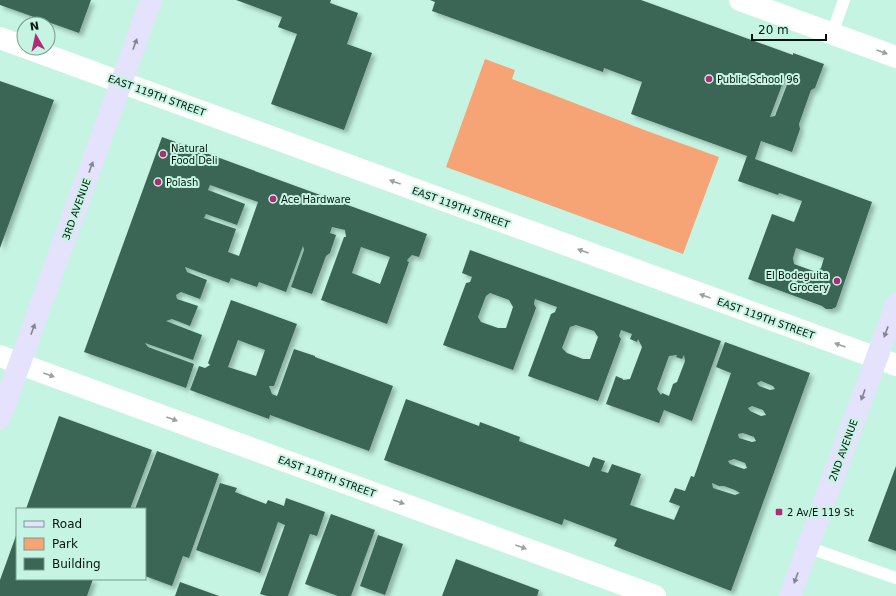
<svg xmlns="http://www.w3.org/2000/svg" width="896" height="596" font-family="'DejaVu Sans',sans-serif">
  <defs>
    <filter id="shadow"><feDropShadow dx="3.5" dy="3.5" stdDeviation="2" flood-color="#0004"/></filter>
  </defs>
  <rect width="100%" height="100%" fill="#c5f4e2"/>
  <path fill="#f6a476" d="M485,59L515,70L512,79L647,131L719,157L683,254L446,167Z"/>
  <path fill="#3b6657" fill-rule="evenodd" filter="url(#shadow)" d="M0,0H91L79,33L0,5Z
    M236,0H331L330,3L358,13L347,44L372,53L344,130L271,104L297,34L278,27L282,17Z
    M430,0H641L793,55V53L824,64L815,88L811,90L799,124L800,129L792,152L761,141L755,159L872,202L836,307L832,309H826L822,306L748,279L772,214L794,222L802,201L779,193L778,195L738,181L747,156L631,114L642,82L604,68L603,72L432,11L435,2ZM785,77L788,82L775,116L770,117ZM796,248L824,258L821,268L816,272L794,264L793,258Z
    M0,81L54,100L0,248Z
    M162,137L427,234L419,257L412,255L408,259L407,261L409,262L387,324L321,300L344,237H346L345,230L332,227L330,233L336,235L330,253L326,256L312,294L291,287L304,250L303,246L286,292L259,282L257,287L231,278L229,283L185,267L187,272L207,280L200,299L181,292L176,295L177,299L198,306L190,326L172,319L166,321L202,335L193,360L145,343L148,347L194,364L186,388L84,352ZM210,185L258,202L239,256L228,252L236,229L204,218L206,214L237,225L245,204L208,190ZM361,247L390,257L380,284L352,273Z
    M470,250L721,341L692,421L664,410L659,423L606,404L616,376L623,379V380L630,379L642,347L638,339L637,342L630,339L632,334L621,330L619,336L621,339L598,401L528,376L551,314L555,312L557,307L535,299L534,304L536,308L513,370L443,345L466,283L470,282L472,277L462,273ZM490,293L509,300L513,307L506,328H498L481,322L478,317L486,296ZM576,325L594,331L598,337L590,359H583L567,353L562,348L570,327ZM677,355L676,357L682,359L684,355L685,361L677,382L673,384L669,396L662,393L661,395L657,389L669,356Z
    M231,300L297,324L274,386H269L272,394L277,396L294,349L315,356V357L393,386L369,451L270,415L269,419L190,390L199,366L205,368L210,365L208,363ZM238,340L265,350L256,376L228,367Z
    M725,342L810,373L731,591L614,546L617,539L564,519L562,525L384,460L406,399L479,426L480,422L520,437L519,441L589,467L593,457L605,461L601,471L608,473L612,464L641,474L630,505L674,520L680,506L669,502L675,488L685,491L691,476L694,477L731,373L716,367ZM761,381L773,386L775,389L770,390L759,386L757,383ZM752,406L763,410L766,415L761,416L750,411L748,408ZM743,433L754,437L756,441L752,442L739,438L738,434ZM734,459L745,463L747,468L744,469L730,464L728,461ZM712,483L719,486H724L735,490L740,493L735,495L713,488Z
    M59,416L152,450L130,509H26Z
    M157,451L219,474L189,558L183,556L172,586L145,576V509H135Z
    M896,466V551L868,541Z
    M220,483L237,488L235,492L266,504L268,500L284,506L286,498L325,512L317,536L310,534L288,596H267L260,594L285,525L278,522L260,573L196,550Z
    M331,514L375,530L351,596H338L305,584Z
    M17,533V579H93L87,596H0V580Z
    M378,535L403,544L385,595L360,586Z
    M456,559L539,590L537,596H442Z
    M180,582L219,596H175Z"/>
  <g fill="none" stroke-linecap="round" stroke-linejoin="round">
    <path stroke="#fff" stroke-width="12" d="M832,34L844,0
      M807,547L896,578"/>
    <path stroke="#fff" stroke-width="22" d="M740,0L896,57
      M0,38L24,47
      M27,48L896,365
      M0,356L20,364L655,596"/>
    <path stroke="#e5e2fd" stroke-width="22" d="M0,418L151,0
      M790,596L896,305"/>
  </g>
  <defs><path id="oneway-solid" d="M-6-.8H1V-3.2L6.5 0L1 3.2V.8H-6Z"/></defs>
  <g fill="#808692">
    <use href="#oneway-solid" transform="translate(135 44) rotate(-70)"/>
    <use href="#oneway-solid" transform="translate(91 167) rotate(-70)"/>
    <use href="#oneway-solid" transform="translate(33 329) rotate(-70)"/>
    <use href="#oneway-solid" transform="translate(886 332) rotate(110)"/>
    <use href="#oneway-solid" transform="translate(863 395) rotate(110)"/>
    <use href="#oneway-solid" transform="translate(796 578) rotate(110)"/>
  </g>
  <g fill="#9ba29f">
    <use href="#oneway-solid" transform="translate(882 52) rotate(20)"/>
    <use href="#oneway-solid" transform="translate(395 182) rotate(-160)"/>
    <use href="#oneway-solid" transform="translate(583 251) rotate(-160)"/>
    <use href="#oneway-solid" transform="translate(705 296) rotate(-160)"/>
    <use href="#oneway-solid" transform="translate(840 345) rotate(-160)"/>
    <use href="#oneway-solid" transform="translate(49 375) rotate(20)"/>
    <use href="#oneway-solid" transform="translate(172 419) rotate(20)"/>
    <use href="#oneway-solid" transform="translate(399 502) rotate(20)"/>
    <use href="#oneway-solid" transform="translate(521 547) rotate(20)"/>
  </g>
  <g fill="#ad2b77" stroke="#c5f4e2" stroke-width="1.5">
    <circle cx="709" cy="79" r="4"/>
    <circle cx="163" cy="154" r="4"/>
    <circle cx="158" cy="182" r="4"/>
    <circle cx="273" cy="199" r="4"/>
    <circle cx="837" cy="281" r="4"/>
    <rect x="775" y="508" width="8" height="8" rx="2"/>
  </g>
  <g text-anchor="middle" stroke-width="4" stroke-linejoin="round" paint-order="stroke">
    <g font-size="10" fill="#051610" stroke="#c5f4e2" text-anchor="start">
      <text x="717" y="83">Public School 96</text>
      <text x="171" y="152">Natural<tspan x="171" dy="12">Food Deli</tspan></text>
      <text x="166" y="186">Polash</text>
      <text x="281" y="203">Ace Hardware</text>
      <text x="829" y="279" text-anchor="end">El Bodeguita<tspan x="829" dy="12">Grocery</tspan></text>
      <text x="787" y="516">2 Av/E 119 St</text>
    </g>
    <g font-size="10" fill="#051610" stroke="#c5f4e2">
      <text transform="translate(157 95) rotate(20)" y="4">EAST 119TH STREET</text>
      <text transform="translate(461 207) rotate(20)" y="4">EAST 119TH STREET</text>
      <text transform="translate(76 209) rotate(-70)" y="4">3RD AVENUE</text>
      <text transform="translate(766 318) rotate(20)" y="4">EAST 119TH STREET</text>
      <text transform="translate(843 450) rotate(-70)" y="4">2ND AVENUE</text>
      <text transform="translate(327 476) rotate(20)" y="4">EAST 118TH STREET</text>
    </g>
  </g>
  <rect x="16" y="508" width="130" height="72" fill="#c5f4e2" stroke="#789b8e"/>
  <rect x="24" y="521" width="20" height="6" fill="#e5e2fd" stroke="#789b8e"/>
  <text x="52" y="528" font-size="12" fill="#051610">Road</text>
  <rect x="24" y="538" width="20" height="12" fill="#f6a476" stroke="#789b8e"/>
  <text x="52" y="548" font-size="12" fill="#051610">Park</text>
  <rect x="24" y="558" width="20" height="12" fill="#3b6657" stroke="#789b8e"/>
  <text x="52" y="568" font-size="12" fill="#051610">Building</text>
  <g transform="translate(36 36) rotate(351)"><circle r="19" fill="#c5f4e2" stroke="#789b8e"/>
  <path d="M0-3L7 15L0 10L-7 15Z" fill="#ad2b77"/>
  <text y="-6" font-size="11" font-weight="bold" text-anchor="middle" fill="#051610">N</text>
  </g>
  <path d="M752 34v6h74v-6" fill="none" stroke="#051610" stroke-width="2"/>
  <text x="758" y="34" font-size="12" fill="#051610" stroke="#c5f4e2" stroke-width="3" paint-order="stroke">20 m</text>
</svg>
